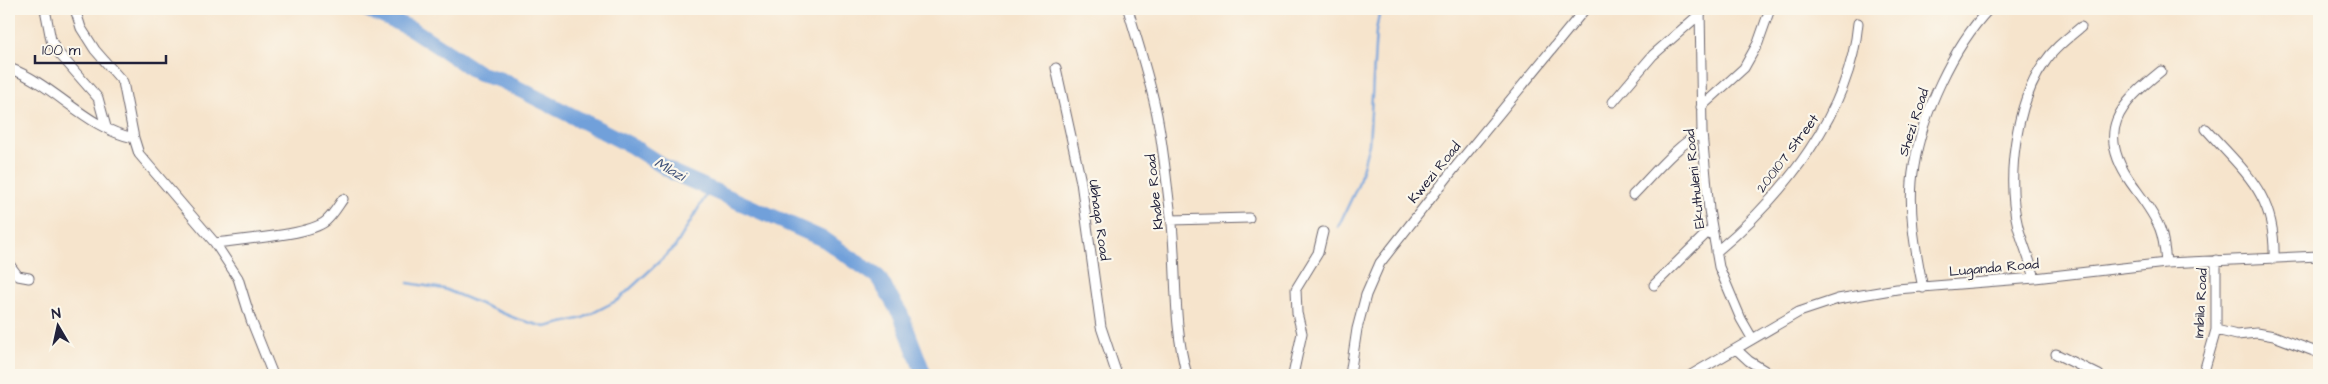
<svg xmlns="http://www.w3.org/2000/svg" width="2328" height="384" font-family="'Architects Daughter',sans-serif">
  <rect width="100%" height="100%" fill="#fbf7ec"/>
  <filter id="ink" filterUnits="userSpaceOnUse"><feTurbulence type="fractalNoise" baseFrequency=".02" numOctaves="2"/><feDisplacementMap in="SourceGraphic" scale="10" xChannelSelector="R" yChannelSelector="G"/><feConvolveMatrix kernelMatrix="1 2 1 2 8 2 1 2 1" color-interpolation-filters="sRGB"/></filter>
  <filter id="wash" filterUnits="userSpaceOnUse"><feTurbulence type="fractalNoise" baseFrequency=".0096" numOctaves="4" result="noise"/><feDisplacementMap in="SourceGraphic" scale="20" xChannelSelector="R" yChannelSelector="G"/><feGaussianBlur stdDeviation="1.12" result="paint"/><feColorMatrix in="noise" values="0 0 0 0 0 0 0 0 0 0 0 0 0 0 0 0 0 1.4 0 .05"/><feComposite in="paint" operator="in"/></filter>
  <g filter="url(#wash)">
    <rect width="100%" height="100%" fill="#f6e4cc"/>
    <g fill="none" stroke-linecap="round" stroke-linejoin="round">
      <path stroke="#71a0da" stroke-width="2.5" d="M1338,227L1358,185L1369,144L1376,31L1380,9
        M408,283L444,289L517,319L545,327L583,318L618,300L675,247L710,189"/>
      <path stroke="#71a0da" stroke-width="16" d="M366,9L412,29L480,74L501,80L630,145L674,173L825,240L878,277L901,315L924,375"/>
    </g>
  </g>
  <g filter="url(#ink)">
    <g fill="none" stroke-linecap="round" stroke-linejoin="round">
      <defs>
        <path id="street" d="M45,9L51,40L56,50L98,98L106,127
          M75,9L81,28L95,50L123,82L134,138L139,154L215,243L238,278L251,320L273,375
          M1128,9C1138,44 1150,79 1157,115C1164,151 1167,188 1172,224C1177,275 1173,326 1187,375
          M1700,9L1702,133L1709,210L1719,267L1741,319L1752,338
          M9,68C54,84 87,129 134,138
          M1056,68L1081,182L1101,327L1117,375
          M2161,71C2119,105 2095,131 2131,183C2141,197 2154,213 2160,229C2164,239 2165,252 2166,263
          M1613,102L1653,55L1701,13
          M1701,107L1744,68L1758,43L1770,9
          M2206,129C2246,174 2276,194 2274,259
          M1633,195C1652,176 1678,143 1702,133
          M1171,220L1249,218
          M215,243C241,239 308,236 326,221C333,215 338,206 343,199
          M1716,252C1783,196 1850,113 1858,23
          M9,264L18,276L29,278
          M2035,278C2030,261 2023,244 2018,227C2006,178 2015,104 2045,62C2054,48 2068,38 2081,27
          M1654,285L1712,228
          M1923,288C1915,249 1907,205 1914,166C1922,114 1953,47 1989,9
          M2216,330L2237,335L2257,333L2274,336L2319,353
          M1736,349L1749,361L1772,375
          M2056,354L2099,375
          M1293,375L1302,333L1297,313L1296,289L1318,253L1323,232
          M1350,375L1357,329L1366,295L1380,263L1453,170L1585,9
          M1691,375L1799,312L1838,299L1897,289L2035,278L2166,263L2319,256
          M2203,375L2216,330V260"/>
      </defs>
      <use href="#street" stroke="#6c666e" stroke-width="11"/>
      <use href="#street" stroke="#fff" stroke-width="9"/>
    </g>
  </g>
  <g text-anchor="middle" stroke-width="4.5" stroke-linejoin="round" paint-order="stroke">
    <g font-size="14" fill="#22223b" stroke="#fbf7ec">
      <text transform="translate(1913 122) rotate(-72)" y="5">Shezi Road</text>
      <text transform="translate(1787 153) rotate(-53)" y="5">200107 Street</text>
      <text transform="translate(1434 172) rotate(-51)" y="5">Kwezi Road</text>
      <text transform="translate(1694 179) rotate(-96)" y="5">Ekuthuleni Road</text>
      <text transform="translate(1154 192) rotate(-96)" y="5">Khabe Road</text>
      <text transform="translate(1100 220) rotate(82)" y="5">Ubhaqa Road</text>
      <text transform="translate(1994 267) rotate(-5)" y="5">Luganda Road</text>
      <text transform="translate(2200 303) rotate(-87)" y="5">Imbila Road</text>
    </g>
    <g font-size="15" font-style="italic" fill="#42547b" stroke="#fbf7ec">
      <text transform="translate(670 169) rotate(29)" y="5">Mlazi</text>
    </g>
  </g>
  <rect width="2328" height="384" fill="none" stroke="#fbf7ec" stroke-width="30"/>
  <g transform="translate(58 326) rotate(351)" stroke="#fbf7ec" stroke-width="4" paint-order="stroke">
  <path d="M0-4L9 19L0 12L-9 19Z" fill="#22223b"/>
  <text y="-8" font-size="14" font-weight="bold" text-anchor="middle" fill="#22223b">N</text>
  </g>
  <path d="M35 55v8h131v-8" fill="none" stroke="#22223b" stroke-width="2.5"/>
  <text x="42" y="55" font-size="15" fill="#22223b" stroke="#fbf7ec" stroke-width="4" paint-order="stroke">100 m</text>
</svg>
